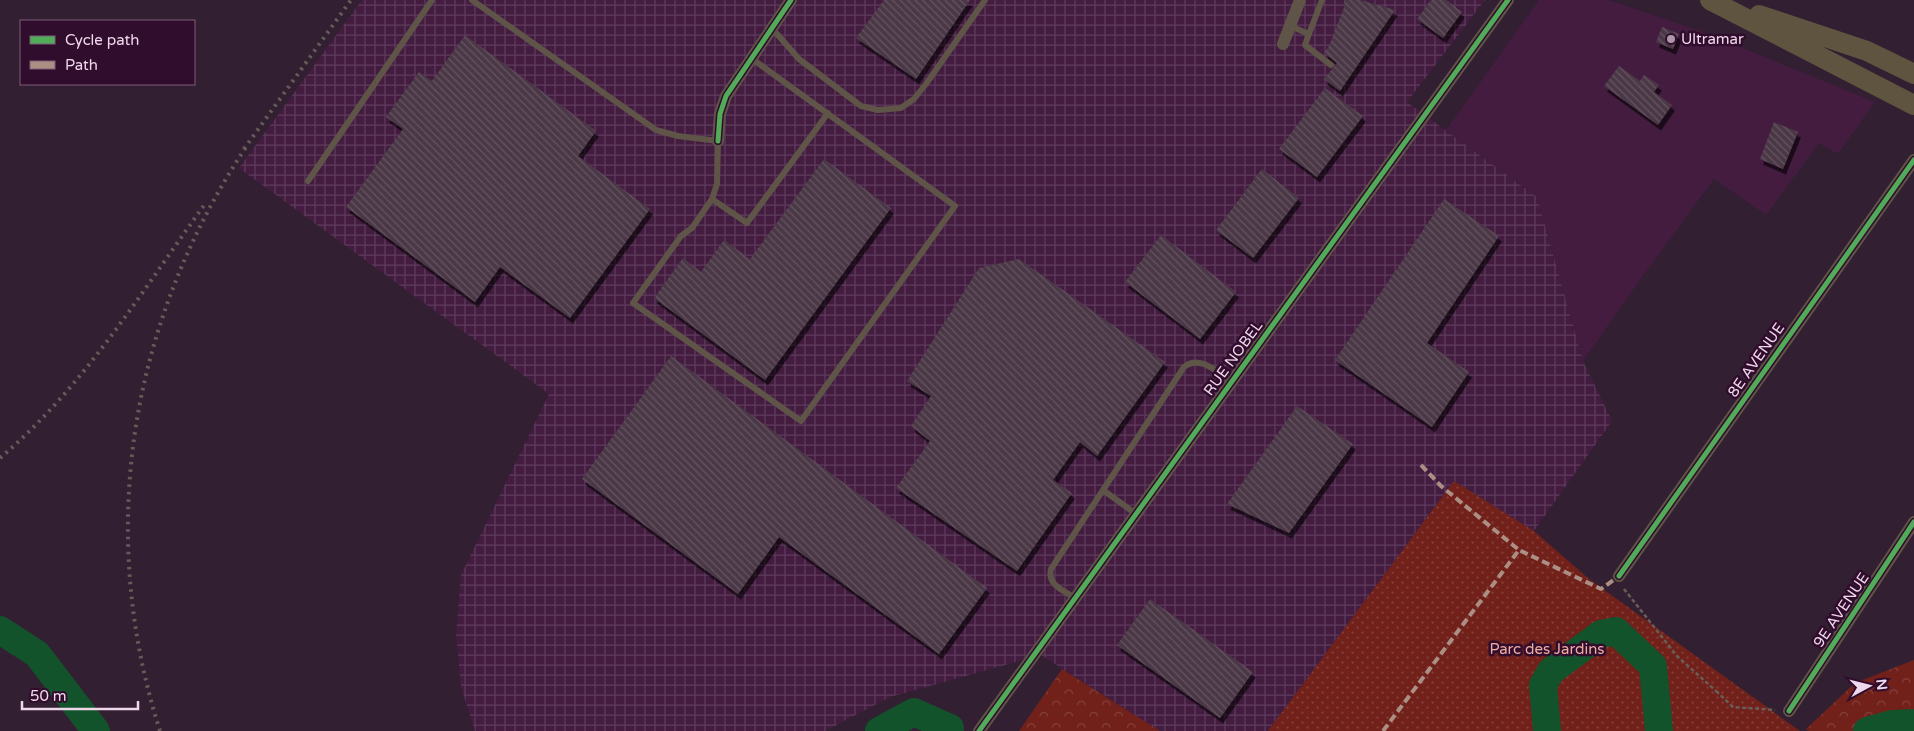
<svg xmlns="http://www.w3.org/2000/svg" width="1914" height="731" font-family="'Varela Round',sans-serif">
  <defs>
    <pattern id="industrial-grid" width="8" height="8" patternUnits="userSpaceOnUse" patternTransform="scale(1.25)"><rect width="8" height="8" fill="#431c40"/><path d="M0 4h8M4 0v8" fill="none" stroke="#5e3c5c"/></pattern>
    <pattern id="forest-crowns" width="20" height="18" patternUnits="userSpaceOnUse" patternTransform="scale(1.25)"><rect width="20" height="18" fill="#71211a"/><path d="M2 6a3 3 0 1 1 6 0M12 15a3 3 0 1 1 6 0" fill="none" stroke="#86403b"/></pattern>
    <pattern id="park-dots" width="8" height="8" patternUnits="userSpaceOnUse" patternTransform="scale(1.25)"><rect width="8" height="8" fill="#71211a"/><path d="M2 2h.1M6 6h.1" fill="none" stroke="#86403b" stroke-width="1.8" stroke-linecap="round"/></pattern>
    <pattern id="building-back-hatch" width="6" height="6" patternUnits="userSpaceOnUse" patternTransform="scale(1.25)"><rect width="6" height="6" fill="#4b3846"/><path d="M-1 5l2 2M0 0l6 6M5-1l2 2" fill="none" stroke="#655461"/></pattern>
    <filter id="shadow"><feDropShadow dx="3" dy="5.5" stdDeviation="0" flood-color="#0009"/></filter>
  </defs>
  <rect width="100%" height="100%" fill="#321f31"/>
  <path fill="#431c40" d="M1539,0H1608L1618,3L1703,32L1875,102L1838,154L1819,143L1766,215L1714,179L1645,273L1583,361L1537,197L1446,130Z"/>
  <path fill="url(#industrial-grid)" d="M362,0H1485L1407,102L1537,197L1583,361L1612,421L1534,531L1454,481L1268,731H1160L1041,655L890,697L825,731H475L461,687L456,634L461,575L549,394L239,168Z"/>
  <path fill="url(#forest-crowns)" d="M1914,660V731H1809L1806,729L1855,683Z
    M1062,669L1160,731H1019Z"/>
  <path fill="url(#park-dots)" d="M1454,481L1534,531L1589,579L1800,731H1268Z"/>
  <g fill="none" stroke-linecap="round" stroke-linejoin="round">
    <path stroke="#13532b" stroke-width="28" d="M0,630L37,654L96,731
      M879,731L914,712L950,728
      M1547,731L1543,685L1551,671L1601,634L1616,631L1653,666L1659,731
      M1867,731L1892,724L1914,723"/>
  </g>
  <path fill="url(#building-back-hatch)" filter="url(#shadow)" d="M884,0H970L916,79L856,38Z
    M1344,0H1360L1395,10L1340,91L1324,79L1337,63L1324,53L1329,46L1345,5Z
    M1431,0H1446L1462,12L1443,38L1417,19Z
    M1662,27L1679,34L1673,49L1656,42Z
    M465,35L596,131L578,156L650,209L570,318L500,267L475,302L346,207L403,129L386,117L419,72L432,81Z
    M1619,66L1640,81L1644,75L1659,85L1654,92L1672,105L1658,125L1604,86Z
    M1325,88L1363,116L1317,177L1279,149Z
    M1774,122L1798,132L1783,169L1760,159Z
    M824,159L891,208L765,380L654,298L683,258L701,272L724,240L750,259Z
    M1262,169L1299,198L1253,258L1216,230Z
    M1444,199L1499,236L1427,343L1469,372L1432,427L1335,360Z
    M1161,235L1236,292L1200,339L1125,282Z
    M1019,259L1165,362L1097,456L1080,442L1053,480L1072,493L1017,571L896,488L930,441L911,426L931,396L907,381L979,268Z
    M671,356L987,588L939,654L779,537L738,594L582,479Z
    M1297,406L1353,444L1289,533L1227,504Z
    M1150,599L1253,672L1220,718L1117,645Z"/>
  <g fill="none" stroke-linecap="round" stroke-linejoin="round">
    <path stroke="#685d58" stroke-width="2.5" stroke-dasharray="4 2.5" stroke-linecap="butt" d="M1624,589L1677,656L1716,691
      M1716,691L1733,707L1775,710"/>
    <path stroke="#5e5447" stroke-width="6" d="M472,0L656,130L678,136L718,141L717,184L712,199
      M1290,26L1309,34L1322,0
      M769,30L777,34L799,59L861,106L878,110L901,108L914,99L926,84L985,0
      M1309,34L1305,45L1331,65
      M751,58L955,206L801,421L633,303L681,236L692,228L712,199L747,223L828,113
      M308,181L432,0
      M1103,490L1136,514
      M1075,598C1063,590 1047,585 1051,569L1184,367C1200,354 1218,373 1232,382"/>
    <path stroke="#5e5447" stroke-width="12" d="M1283,44L1300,0
      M718,141L720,114L726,96L791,0
      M1619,576L1914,160
      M1789,711L1914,522
      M979,731L1508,0"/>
    <path stroke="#5e543f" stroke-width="20" d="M1710,0L1914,105
      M1759,15L1867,51L1914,74"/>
    <path stroke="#675b5a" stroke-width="4" stroke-dasharray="2.5 5" stroke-linecap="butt" d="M244,149L351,0
      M0,458C83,388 142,291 205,204
      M160,731C95,528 131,319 248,144"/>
    <path stroke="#ac8f84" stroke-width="4" stroke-dasharray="8 4" stroke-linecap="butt" d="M1421,465L1441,486L1519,550
      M1383,731L1519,550L1601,589L1619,576"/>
    <defs>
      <path id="cycleway" d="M718,141L720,114L726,96L791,0
        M1619,576L1914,160
        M1789,711L1914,522
        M979,731L1508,0"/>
    </defs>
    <use href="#cycleway" stroke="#300c2d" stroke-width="8"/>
    <use href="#cycleway" stroke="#51ab58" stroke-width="5"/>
  </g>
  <circle fill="#ae97ab" stroke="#300c2d" stroke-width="2" cx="1671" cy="39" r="5"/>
  <g text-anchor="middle" stroke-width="5" stroke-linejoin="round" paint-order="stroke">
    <g font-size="15" fill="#f0d8ec" stroke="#300c2d" text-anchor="start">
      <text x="1681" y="44">Ultramar</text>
    </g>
    <g font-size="15" fill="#f0d8ec" stroke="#300c2d">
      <text transform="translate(1233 358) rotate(-54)" y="5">RUE NOBEL</text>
      <text transform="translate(1756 360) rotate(-55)" y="5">8E AVENUE</text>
      <text transform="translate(1841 610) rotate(-56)" y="5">9E AVENUE</text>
    </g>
    <g font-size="15" fill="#efada1" stroke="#300c2d">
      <text x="1547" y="654">Parc des Jardins</text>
    </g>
  </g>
  <rect x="20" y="20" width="175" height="65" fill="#300c2d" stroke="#7d5e79"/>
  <rect x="30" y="36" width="25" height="8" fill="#51ab58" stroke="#7d5e79"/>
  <text x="65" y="45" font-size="15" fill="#f0d8ec">Cycle path</text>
  <rect x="30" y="61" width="25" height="8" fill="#ac8f84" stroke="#7d5e79"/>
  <text x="65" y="70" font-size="15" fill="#f0d8ec">Path</text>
  <g transform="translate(1869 686) rotate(83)" stroke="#300c2d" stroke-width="4" paint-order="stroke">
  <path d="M0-4L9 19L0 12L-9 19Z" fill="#f0d8ec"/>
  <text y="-8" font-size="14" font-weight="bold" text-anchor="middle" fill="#f0d8ec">N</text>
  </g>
  <path d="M22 701v8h116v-8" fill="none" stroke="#f0d8ec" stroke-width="2.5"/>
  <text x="30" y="701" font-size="15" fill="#f0d8ec" stroke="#300c2d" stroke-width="4" paint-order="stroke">50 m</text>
</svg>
